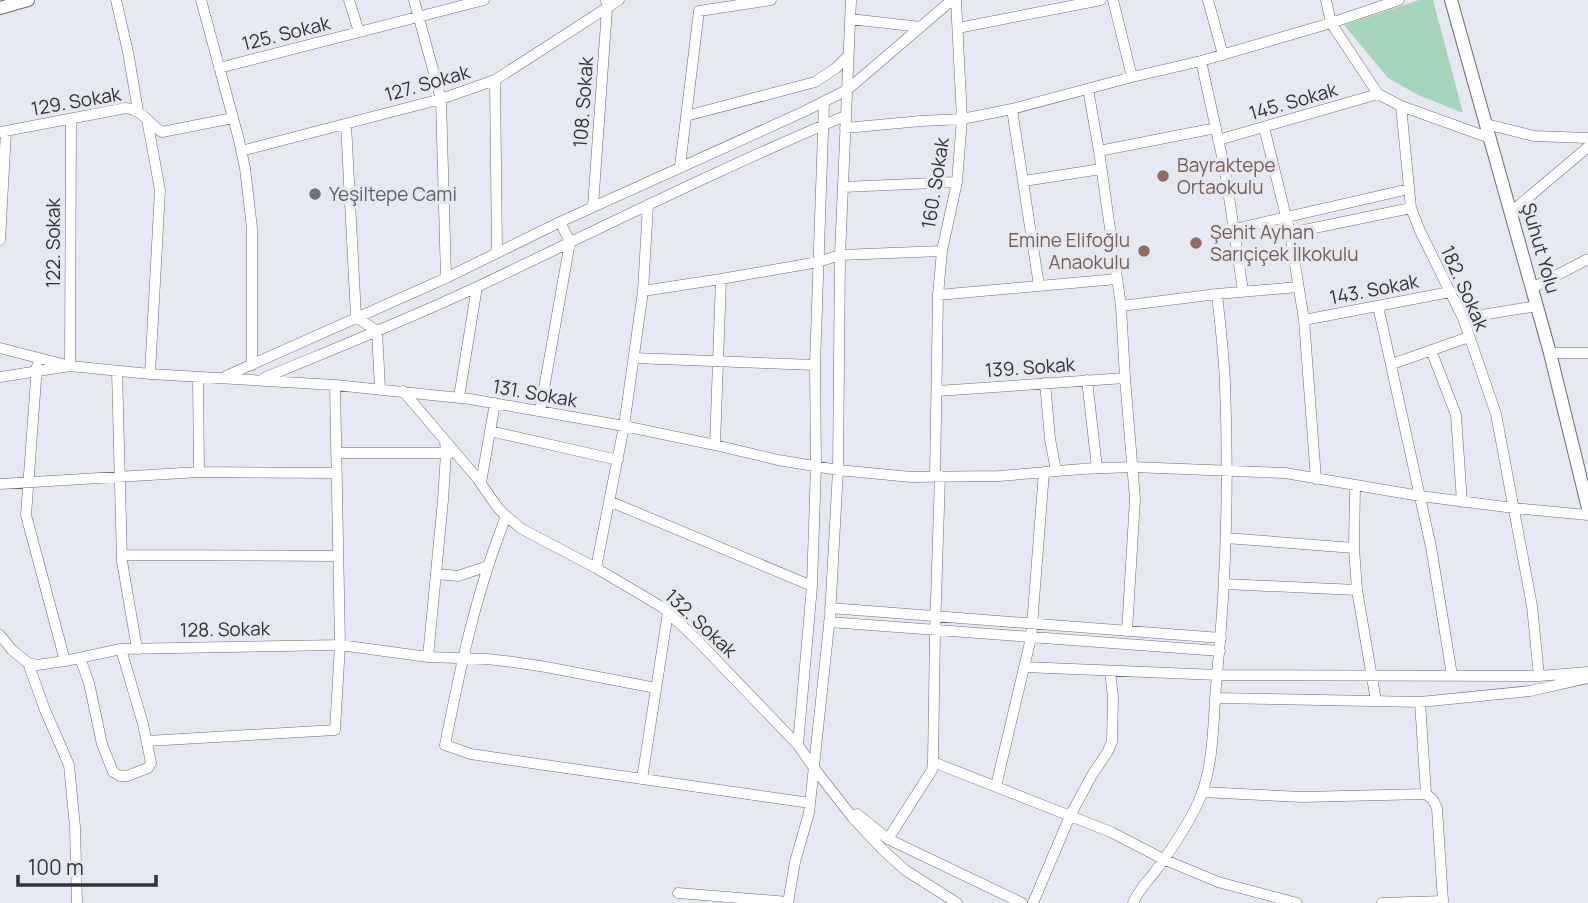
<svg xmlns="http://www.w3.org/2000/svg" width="1588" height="903" font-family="Manrope,sans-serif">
  <rect width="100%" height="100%" fill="#e6e9f1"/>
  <path fill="#a9d4bc" d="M1419,0H1433L1463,113L1418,95L1388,78L1344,25Z"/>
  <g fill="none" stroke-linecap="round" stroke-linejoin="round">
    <defs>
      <path id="minor" d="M116,0L128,52L138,111
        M201,0L239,140L245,168L252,228V365
        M349,0L359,32
        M414,0L441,99L446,278
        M1113,0L1132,77
        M1208,0L1223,55
        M1326,0L1331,23L1378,94
        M850,19L921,27
        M958,28L1101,0
        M1201,61L1225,170L1243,291
        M219,68L484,0
        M495,80L497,252
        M1088,89L1099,151L1121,306L1125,378L1135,499L1127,631
        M1378,94L1401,106L1411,208L1420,231L1463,318L1496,414L1532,606L1539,676
        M1401,106L1490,138
        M1012,109L1039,286
        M686,116L815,82L836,68L848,56
        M147,119L160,190L150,374
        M346,124L356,317L377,331L380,389
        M1486,124L1534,136L1588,138
        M1264,127L1290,233L1304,320L1316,479
        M845,128L921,121L962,119L1012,109L1132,77L1201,61L1331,23L1399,0
        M0,132L126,108C143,110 149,124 162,132L233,118
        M1218,140L1378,94
        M241,151L441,99L495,80L619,0
        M1099,151L1216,128
        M680,166L699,11L771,0
        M1024,181L1101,169
        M843,187L957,182
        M593,206L607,9L606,0
        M1511,212L1588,147
        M1234,229L1409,189
        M1290,233L1411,208
        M0,240L6,131
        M1532,288L1588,259
        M643,291L721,279L818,262L840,255L942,251
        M938,295L1117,279
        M1121,306L1217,294L1298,287
        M1378,306L1431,547L1452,675
        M1463,318L1537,306
        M1304,320L1450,292
        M0,348L70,366L150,374L335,385L470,399L624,426L715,445L778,460L838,470L911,477L999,476L1082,469L1132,467L1285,473L1420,496L1514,508L1588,515
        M1431,350L1456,415L1462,502
        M1550,353H1588
        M634,358L815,365
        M1392,364L1469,337
        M37,366L26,515L65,661
        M117,371L122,561L137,649
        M226,376L446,278L560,222L803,112L847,90L952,0
        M0,377L70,366L71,119
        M198,377L199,472
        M264,378C336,348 409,319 479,286C601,228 721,168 845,116
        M1087,380L1097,468
        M1045,383L1050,439L1056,471
        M403,391L477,478L498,508L506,516L522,529L596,568L662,607L695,638L798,745L814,768L853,818L883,850L905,870L957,903
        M937,391L1125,378
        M459,397L477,287
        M540,411L570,242L560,222
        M490,431L618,460
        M715,445L721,279
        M336,453H451
        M935,477L938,295L942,251L957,182L962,119L956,0
        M481,483L495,403
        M0,484L199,472L336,473
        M1355,486L1354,548L1357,590L1376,701
        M609,501L812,586
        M506,516C500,533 493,550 488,567C469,625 457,685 445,745L471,754L531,763L810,803
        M1226,538L1354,548
        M122,555L337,556
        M596,568L624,426L643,291L648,205
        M437,574L458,576L488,566
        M1224,584L1357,590
        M830,608L1221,638
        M829,622L1220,651
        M0,635L12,650L28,663L37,665L65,661L121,649L340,645L428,657L487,659L513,662L546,667L656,688
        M428,657L443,500L446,453L445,441
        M80,658L89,683L102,744L113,772L120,776H127L148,768L151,763L143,724L121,649
        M28,663L45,710L69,765L75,827L77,903
        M1024,667L1218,675L1539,676L1588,672
        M1215,698L1420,702L1530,691L1588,678
        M147,741L335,730L340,645L335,385
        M798,745L812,586L816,465L815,365L824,102
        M933,762L1111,832L1163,859L1218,882L1297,903
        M642,779L668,612
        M996,786L1031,638L1044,472
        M1202,792L1302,797L1426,794L1420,702
        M857,814L888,839L1022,903
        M888,839L932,770L933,762L935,631L940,476
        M678,893L788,902
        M788,903L795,862L809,813L830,616L838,470L840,255L851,0
        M1033,903L1070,816L1092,775L1107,753L1112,742L1113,697L1110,671
        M1133,903C1138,891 1146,883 1154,873C1171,850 1190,823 1201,796C1214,761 1213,722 1216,686C1226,586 1229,484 1225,384C1224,354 1220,323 1217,294
        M1382,903L1443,901L1437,808L1433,800L1426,794"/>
      <path id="major" d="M1451,0L1550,353L1588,508
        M0,8L28,0"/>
    </defs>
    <use href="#minor" stroke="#696c73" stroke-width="11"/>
    <use href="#major" stroke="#696c73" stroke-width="14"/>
    <use href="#minor" stroke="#fff" stroke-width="10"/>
    <use href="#major" stroke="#fff" stroke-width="12"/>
  </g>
  <g fill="#8d6e63" stroke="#e6e9f1" stroke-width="2.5">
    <circle cx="1163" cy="176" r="7"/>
    <circle cx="1196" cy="243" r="7"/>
    <circle cx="1144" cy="251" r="7"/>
  </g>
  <circle fill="#6b7280" stroke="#e6e9f1" stroke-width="2.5" cx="315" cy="194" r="7"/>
  <g text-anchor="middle" stroke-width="7" stroke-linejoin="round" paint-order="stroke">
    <g font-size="19" fill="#333337" stroke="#e6e9f1">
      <text transform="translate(286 33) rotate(-14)" y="7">125. Sokak</text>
      <text transform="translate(427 83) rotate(-16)" y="7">127. Sokak</text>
      <text transform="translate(76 101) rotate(-10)" y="7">129. Sokak</text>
      <text transform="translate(1293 101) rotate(-16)" y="7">145. Sokak</text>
      <text transform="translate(583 102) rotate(-86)" y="7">108. Sokak</text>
      <text transform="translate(935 183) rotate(-81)" y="7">160. Sokak</text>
      <text transform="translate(53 243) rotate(-90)" y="7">122. Sokak</text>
      <text transform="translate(1541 248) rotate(74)" y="7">Şuhut Yolu</text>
      <text transform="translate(1465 288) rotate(66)" y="7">182. Sokak</text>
      <text transform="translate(1374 289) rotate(-11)" y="7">143. Sokak</text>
      <text transform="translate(1030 367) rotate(-4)" y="7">139. Sokak</text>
      <text transform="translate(535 393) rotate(10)" y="7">131. Sokak</text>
      <text transform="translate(701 623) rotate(43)" y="7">132. Sokak</text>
      <text transform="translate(225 629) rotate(-1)" y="7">128. Sokak</text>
    </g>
    <g font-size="19" fill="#785e54" stroke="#e6e9f1" text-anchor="start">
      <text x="1177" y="172">Bayraktepe<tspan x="1177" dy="22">Ortaokulu</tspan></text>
      <text x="1210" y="239">Şehit Ayhan<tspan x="1210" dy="22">Sarıçiçek İlkokulu</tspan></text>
      <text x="1130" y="247" text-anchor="end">Emine Elifoğlu<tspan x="1130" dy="22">Anaokulu</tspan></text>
    </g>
    <g font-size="19" fill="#5b616d" stroke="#e6e9f1" text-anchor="start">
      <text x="329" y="201">Yeşiltepe Cami</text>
    </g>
  </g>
  <path d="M18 875v10h138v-10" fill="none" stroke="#333337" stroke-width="3.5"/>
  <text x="28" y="875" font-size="21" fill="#333337" stroke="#e6e9f1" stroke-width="5" paint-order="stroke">100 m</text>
</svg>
